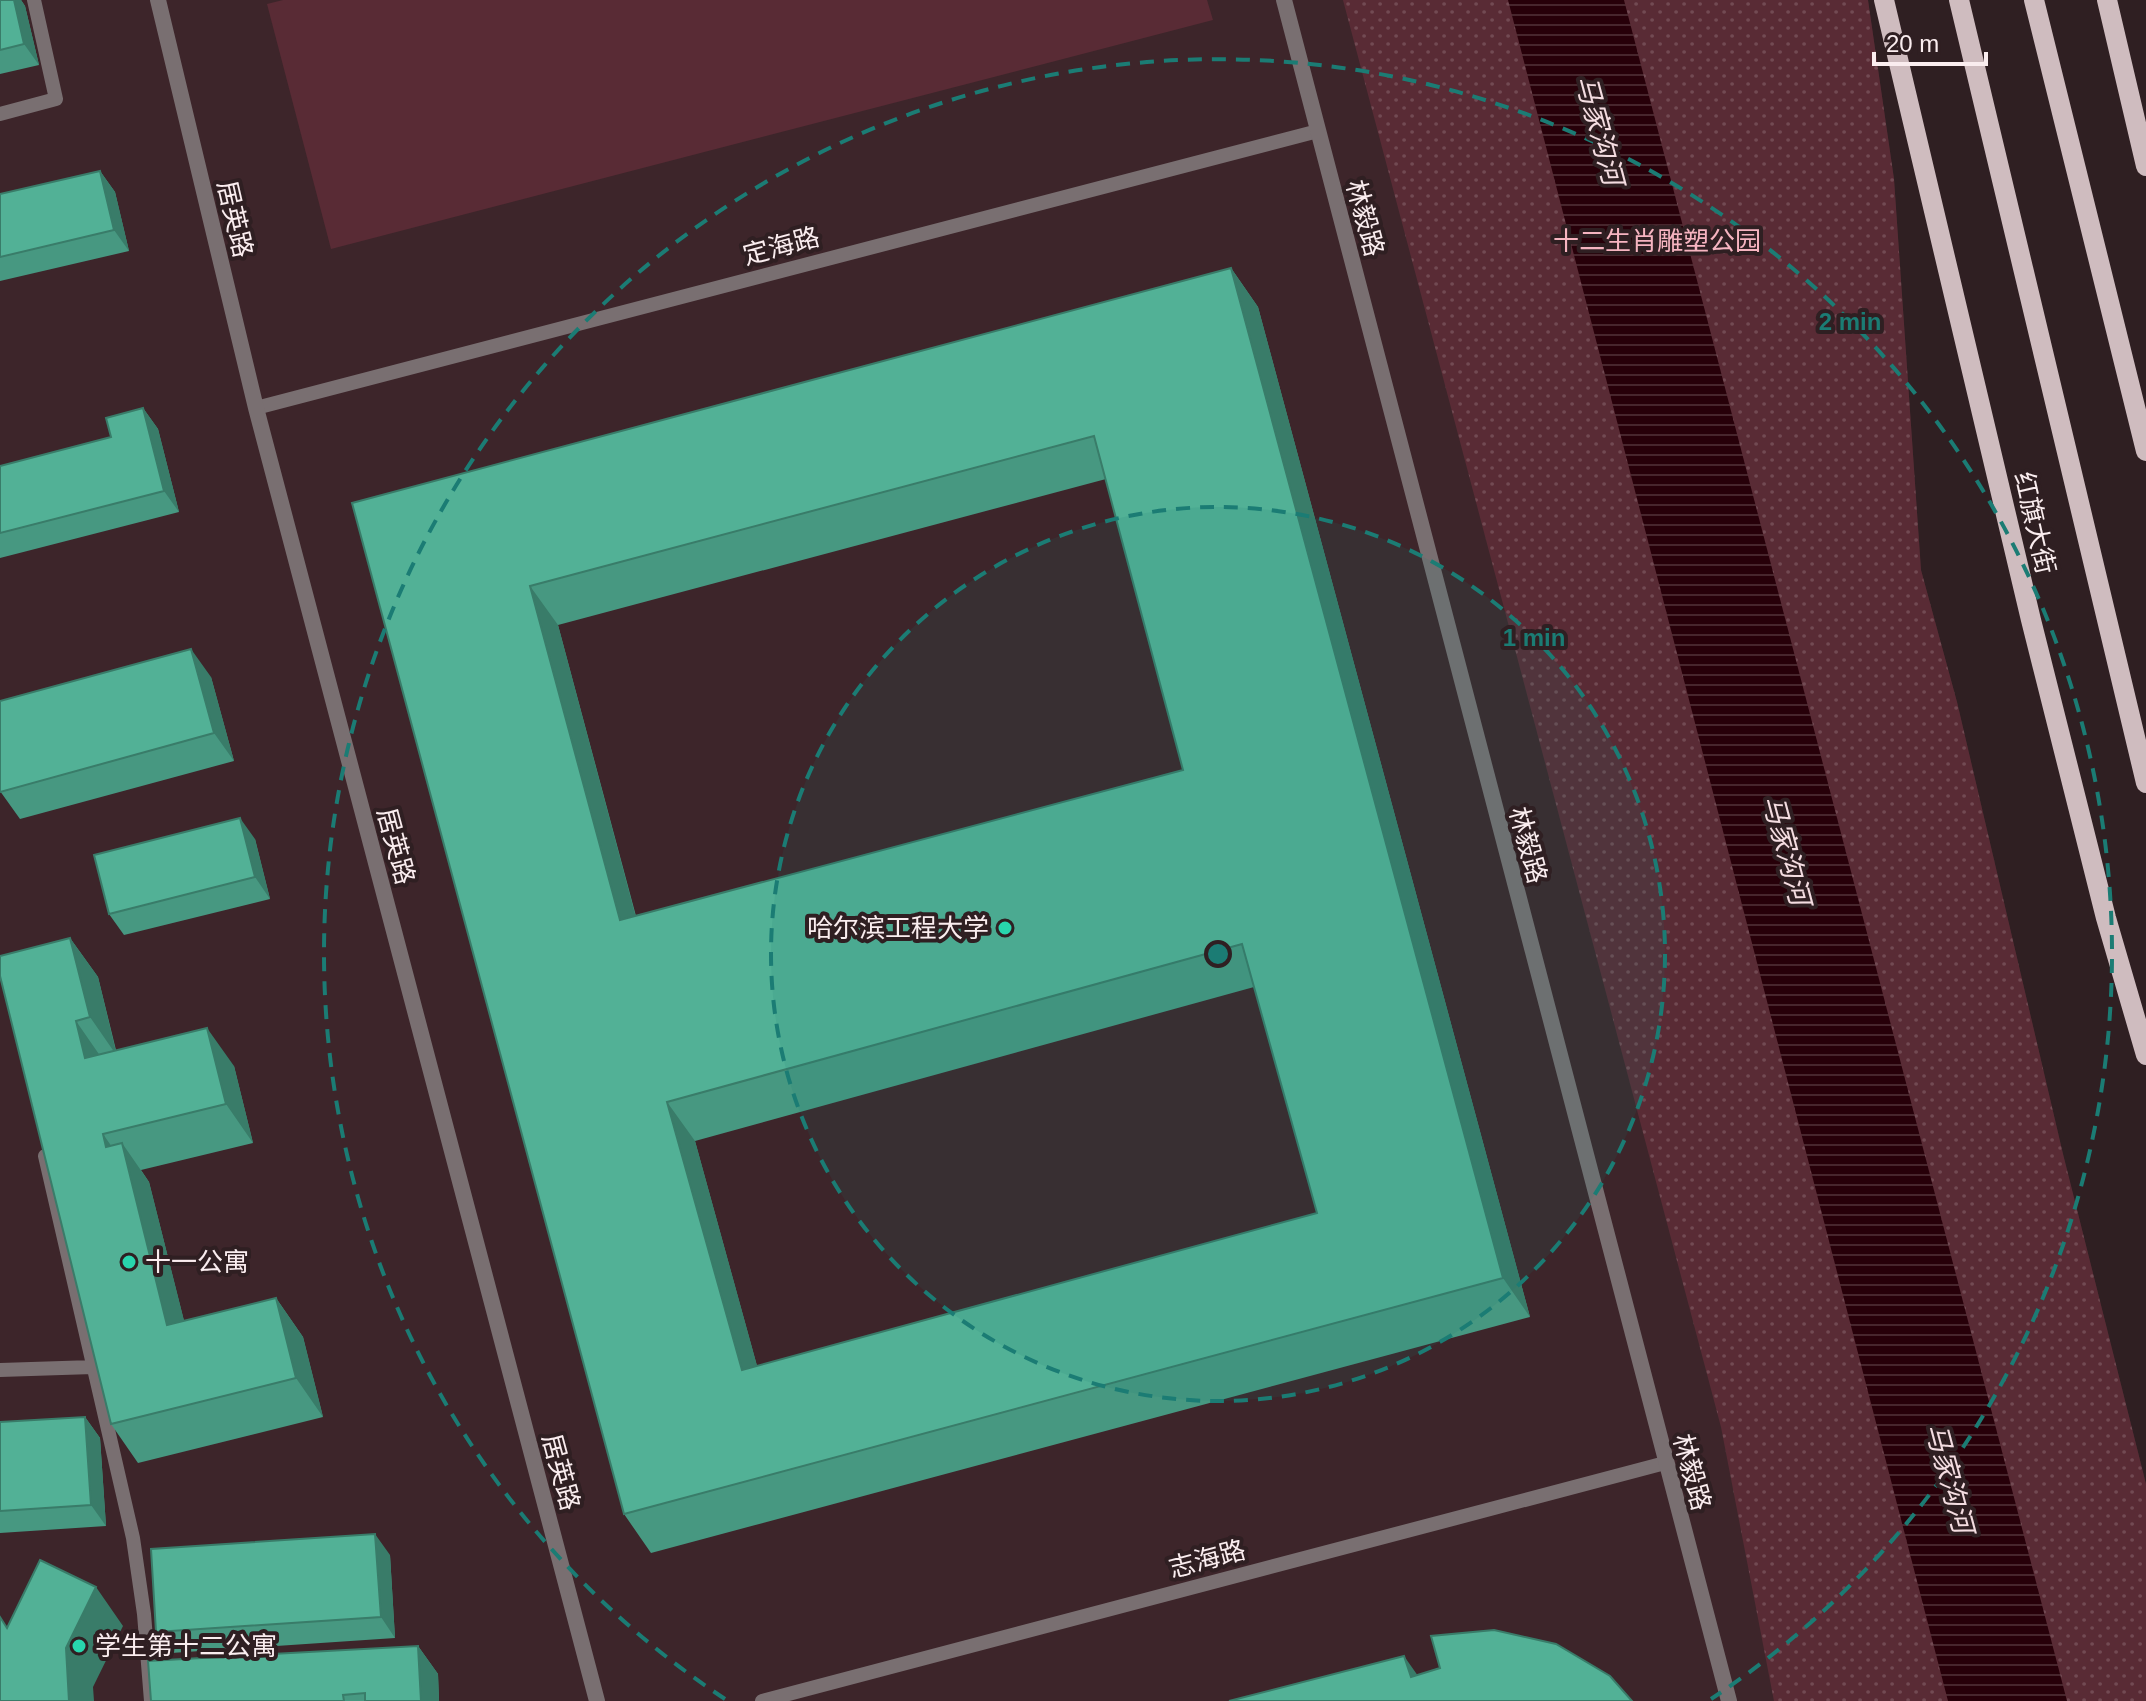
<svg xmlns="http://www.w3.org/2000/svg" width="2146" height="1701" font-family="Arial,'Noto Sans SC',sans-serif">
  <defs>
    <pattern id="park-dots" width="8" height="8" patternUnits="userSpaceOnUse" patternTransform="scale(2)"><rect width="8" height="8" fill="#592b35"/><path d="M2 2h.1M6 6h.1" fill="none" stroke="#724a53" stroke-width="1.8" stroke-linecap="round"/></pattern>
    <pattern id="water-rules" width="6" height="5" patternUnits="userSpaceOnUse" patternTransform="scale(2)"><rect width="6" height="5" fill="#270009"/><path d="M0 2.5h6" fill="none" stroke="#47262d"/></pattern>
  </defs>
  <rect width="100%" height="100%" fill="#2f1f22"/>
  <path fill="#3d252a" d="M0,0H1868L1894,179L1921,570L1957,702L2063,1154L2146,1484V1701H0Z"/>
  <path fill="#592b35" d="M283,0H1207L1213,20L331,249L267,4Z"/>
  <path fill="url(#park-dots)" d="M1343,0H1868L1894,179L1921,570L1957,702L2063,1154L2146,1484V1701H1774L1721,1427Z"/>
  <path fill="url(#water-rules)" d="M1508,0H1624L2067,1701H1948Z"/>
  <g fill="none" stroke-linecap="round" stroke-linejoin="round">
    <path stroke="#796f71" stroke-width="14" d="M0,114L56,99L34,0
      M256,408L1318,131
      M45,1156L133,1538L144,1614L151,1701
      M0,1370L93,1367
      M762,1701L1665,1463"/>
    <path stroke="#796f71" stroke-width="16" d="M158,0L256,408L597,1701
      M1284,0L1729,1701"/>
    <path stroke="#cfbcbf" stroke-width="20" d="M1884,0L2031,620L2106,918L2146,1055
      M1959,0L2146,783
      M2034,0L2146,451
      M2107,0L2146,166"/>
  </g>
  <path fill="#479881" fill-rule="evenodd" d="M0,0H21L25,6L39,65L0,74Z
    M100,171L115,192L129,251L0,281V194Z
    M1231,268L1258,307L1530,1317L651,1553L624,1514L352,503ZM1106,479L1183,770L636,916L558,625ZM1254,987L1317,1213L757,1366L695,1141Z
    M143,408L158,429L179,512L0,558V466L111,437Z
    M211,677L234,761L20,819L0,791Z
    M255,839L270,899L124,935L109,914Z
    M70,938L98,977L116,1050L234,1066L253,1143L141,1170L149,1182L184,1321L276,1298L303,1337L323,1417L138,1463L111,1424L0,976Z
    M85,1417L100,1438L106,1526L0,1533V1422Z
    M390,1555L395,1638L171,1653L156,1632Z
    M418,1646L438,1674L439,1701H151Z"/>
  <path fill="#397c69" d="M14,0H21L25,6L39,65L24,44Z
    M100,171L115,192L129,251L114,230Z
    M1231,268L1258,307L1530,1317L1503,1278Z
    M143,408L158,429L179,512L164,491Z
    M530,586L558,625L647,959L620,920Z
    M191,649L211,677L234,761L214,733Z
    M240,818L255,839L270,899L255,877Z
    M70,938L98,977L117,1056L90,1017Z
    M76,1021L103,1060L85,1058Z
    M207,1028L234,1066L253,1143L226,1104Z
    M667,1102L695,1141L769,1409L742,1370Z
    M103,1134L130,1173L122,1143L149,1182L195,1364L167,1325L106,1147Z
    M276,1298L303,1337L323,1417L296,1378Z
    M85,1417L100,1438L106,1526L91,1505Z
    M375,1534L390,1555L395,1638L381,1617Z
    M96,1587L123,1626L93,1687L94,1701H69L66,1648Z
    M418,1646L438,1674L439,1701H421Z
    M1404,1656L1423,1683L1411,1677Z"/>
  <path fill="#52b196" stroke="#397c69" stroke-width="2" fill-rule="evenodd" d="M0,0H14L24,44L0,50Z
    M100,171L114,230L0,257V194Z
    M1231,268L1503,1278L624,1514L352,503ZM1094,436L1183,770L620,920L530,586ZM1242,944L1317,1213L742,1370L667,1102Z
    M143,408L164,491L0,533V466L111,437L106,418Z
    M191,649L214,733L0,792V701Z
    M240,818L255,877L109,914L94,855Z
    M70,938L90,1017L76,1021L85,1058L207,1028L226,1104L103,1134L106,1147L122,1143L167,1325L276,1298L296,1378L111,1424L0,976V956Z
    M85,1417L91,1505L0,1511V1422Z
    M375,1534L381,1617L156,1632L151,1549Z
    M40,1560L96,1587L66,1648L69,1701H0V1617L7,1628Z
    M1494,1630L1556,1644L1610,1676L1632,1701H1229L1404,1656L1411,1677L1440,1668L1431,1636Z
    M418,1646L421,1701H365V1693L343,1695L344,1701H151L148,1661Z"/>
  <circle cx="1218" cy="954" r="447" fill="#1b7c74" fill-opacity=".12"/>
  <g fill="none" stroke="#1b7c74" stroke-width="4" stroke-dasharray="14 10">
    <circle cx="1218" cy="954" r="447"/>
    <path d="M725 1699A894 894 0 1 1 1711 1699"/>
  </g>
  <g fill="#28d5ad" stroke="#2f1f22" stroke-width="3">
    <circle cx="1005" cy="928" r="8"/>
    <circle cx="129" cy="1262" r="8"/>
    <circle cx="79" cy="1646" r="8"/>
  </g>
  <g text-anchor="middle" stroke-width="8" stroke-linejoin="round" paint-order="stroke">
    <g font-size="26" fill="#faedef" stroke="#2f1f22">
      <text transform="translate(1365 218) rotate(75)" y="9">林毅路</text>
      <text transform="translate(235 219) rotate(77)" y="9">居英路</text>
      <text transform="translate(781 246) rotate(-15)" y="9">定海路</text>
      <text transform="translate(2035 523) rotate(77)" y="9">红旗大街</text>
      <text transform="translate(1528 845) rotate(75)" y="9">林毅路</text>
      <text transform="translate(396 846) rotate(75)" y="9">居英路</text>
      <text transform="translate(561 1472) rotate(75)" y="9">居英路</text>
      <text transform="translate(1692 1472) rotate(75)" y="9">林毅路</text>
      <text transform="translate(1207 1559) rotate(-15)" y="9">志海路</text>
    </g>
    <g font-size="26" fill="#f6b4c0" stroke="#2f1f22">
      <text x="1657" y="250">十二生肖雕塑公园</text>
    </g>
    <g font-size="26" fill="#faedef" stroke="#2f1f22" text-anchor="start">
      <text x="989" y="937" text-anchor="end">哈尔滨工程大学</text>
      <text x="145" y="1271">十一公寓</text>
      <text x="95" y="1655">学生第十二公寓</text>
    </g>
    <g font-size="28" font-style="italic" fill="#f4dde1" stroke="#2f1f22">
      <text transform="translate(1600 130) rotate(75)" y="10">马家沟河</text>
      <text transform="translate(1787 850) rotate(75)" y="10">马家沟河</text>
      <text transform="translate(1950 1478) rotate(75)" y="10">马家沟河</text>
    </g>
  </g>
  <circle cx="1218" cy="954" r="12" fill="#1b7c74" stroke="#2f1f22" stroke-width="4"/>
  <g font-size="24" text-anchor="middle" font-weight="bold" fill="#1b7c74" stroke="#2f1f22" stroke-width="8" stroke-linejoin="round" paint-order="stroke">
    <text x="1850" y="330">2 min</text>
    <text x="1534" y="646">1 min</text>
  </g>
  <path d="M1874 52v12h112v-12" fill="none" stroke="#faedef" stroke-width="4"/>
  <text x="1886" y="52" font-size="24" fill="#faedef" stroke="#2f1f22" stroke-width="6" paint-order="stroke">20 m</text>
</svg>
